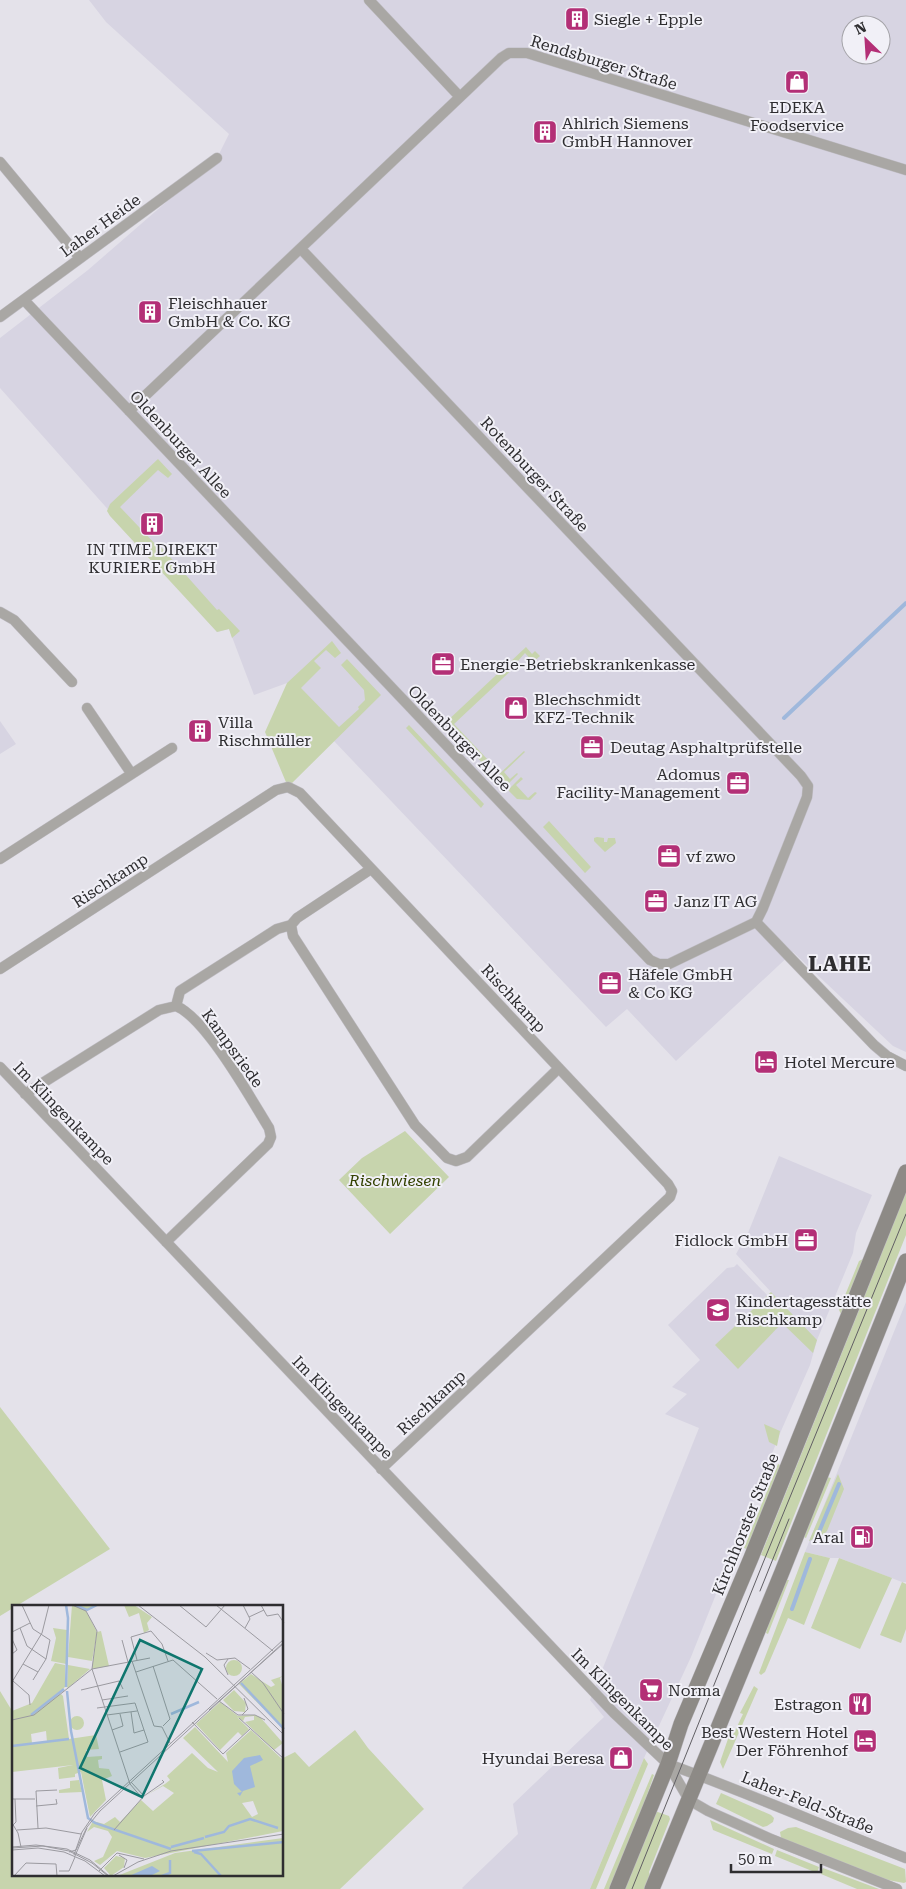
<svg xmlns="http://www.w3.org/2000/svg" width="906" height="1889" font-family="'Roboto Serif',serif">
  <rect width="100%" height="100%" fill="#e4e2ea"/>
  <path fill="#d7d4e2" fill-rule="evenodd" d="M89,0H906V1052L893,1046L793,952L676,1061L627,1009L606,1027L334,741L338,737L287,683L254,695L229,629L217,632L0,388V338L88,270L217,158L229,134L106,22ZM851,25H881V55H851Z
    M0,721L16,744L0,754Z
    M779,1156L872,1195L856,1233L853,1253L817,1340L810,1365L781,1431L691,1657L644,1758L590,1889H463L462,1888L518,1834L513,1804L604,1717L590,1700L699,1428L665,1414L687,1394L672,1387L700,1360L668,1325L727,1268L734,1267L737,1264L767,1295L771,1292L736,1254L748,1233Z
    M906,1302V1582H902L839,1558H830L805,1552Z"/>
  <path fill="#c7d4ad" d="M158,459L172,474L168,478L158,470L120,507L159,548L161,547L217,610L219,609L240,631L232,638L229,629L217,632L110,516L107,511L110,504Z
    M332,641L341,653L335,658L326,650L314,661L321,668L301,688L339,727L359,709L358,707L365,700L364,690L341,665L347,659L381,695L288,787L265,732L287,683Z
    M526,647L532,654L535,651L540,656L533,662L525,653L517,662L518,664L454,724L489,761L488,769L445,723Z
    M409,725L484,804L481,808L406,728Z
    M524,751L525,752L504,772L510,779L517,773L518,774L505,787L496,777Z
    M521,777L523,779L516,785L528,798L535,792L537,793L530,800L517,799L508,790Z
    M549,821L591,867L585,873L543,827Z
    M597,837L604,838V842H607L608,838H615L616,843L605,852L594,841V838Z
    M405,1131L449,1177L390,1234L339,1180L362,1158Z
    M906,1192V1235L776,1561L761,1555Z
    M865,1258L842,1316L839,1310L859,1261Z
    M771,1292L817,1340L813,1353L782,1323L738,1369L715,1345Z
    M0,1407L110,1549L0,1616Z
    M764,1424L780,1431L777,1446L769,1442Z
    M778,1464L782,1466L749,1550L744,1548Z
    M838,1474L844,1489L827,1531L823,1535L809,1541Z
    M827,1477L831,1478L806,1538L804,1537Z
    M805,1552L830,1558L804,1625L788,1618L765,1672L761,1675L759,1673Z
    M839,1558L892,1578L860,1649L811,1628Z
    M786,1580H789L768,1634L766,1633L771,1614Z
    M902,1582L906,1584V1629L901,1643L880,1635Z
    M754,1686L758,1689L757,1691L723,1769L720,1762L729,1736L732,1737L743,1714L740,1713Z
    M0,1691L14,1714V1875H282L283,1758L295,1752L309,1767L355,1730L368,1748L424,1809L340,1889H0Z
    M644,1758L648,1764L596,1889H590Z
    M652,1774L654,1775L644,1804L610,1889H604Z
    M721,1793L771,1815L774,1818L773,1822L767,1826L763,1827L716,1804Z
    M655,1811L669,1816L670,1819L649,1872L650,1875L644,1889H623Z
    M710,1820L774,1849L772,1854L713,1830Z
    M796,1827L905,1869L906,1882L904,1883L888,1880L781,1838L780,1832L788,1828Z
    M777,1850L819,1867L817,1873L775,1856Z
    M823,1868L879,1889H857L821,1874Z"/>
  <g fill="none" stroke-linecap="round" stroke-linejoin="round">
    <path stroke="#9fb8dc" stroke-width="4" d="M784,718L906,603
      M819,1532L839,1484
      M792,1609L810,1559"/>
    <defs>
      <path id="minor" d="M369,0L460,97
        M0,162L80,258
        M301,249L801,776L808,786L807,797L763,908L756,922
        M24,300L650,960L659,964H669L756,922
        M0,317L217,158
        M129,411L460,97L501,58L509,53H527L906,170
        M0,612L14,620L72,682
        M87,708L131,773
        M0,859L172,748
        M756,922L874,1045L887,1056L906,1066
        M291,925L293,936L415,1125L447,1158L456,1161L467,1157L559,1068
        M0,969L276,790L288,787L300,793L668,1184L672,1191L670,1197L381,1469
        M176,1006L180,991L277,929L291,925L297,918L371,869
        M0,1067L614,1713L668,1764L689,1800L708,1811L771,1839L897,1889
        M25,1094L159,1010L176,1006C206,1018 251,1099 269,1128L271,1137L268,1144L166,1242
        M668,1764C748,1793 826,1827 906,1858"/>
      <path id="secondary" d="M617,1889L668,1764L681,1724L751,1558L906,1172
        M652,1889L782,1572L906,1261"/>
    </defs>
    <use href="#minor" stroke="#c0bec5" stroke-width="11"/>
    <use href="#secondary" stroke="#c0bec5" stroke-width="16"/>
    <use href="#minor" stroke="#a9a7a4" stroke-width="10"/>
    <use href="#secondary" stroke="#8d8a86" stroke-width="15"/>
    <path stroke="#615f64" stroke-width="1" d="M760,1591L789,1519
      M632,1889L763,1563L906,1214"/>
  </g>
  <defs>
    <symbol id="building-square" viewBox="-11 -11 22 22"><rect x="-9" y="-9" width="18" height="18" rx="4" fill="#b32f76" stroke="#f1f0f7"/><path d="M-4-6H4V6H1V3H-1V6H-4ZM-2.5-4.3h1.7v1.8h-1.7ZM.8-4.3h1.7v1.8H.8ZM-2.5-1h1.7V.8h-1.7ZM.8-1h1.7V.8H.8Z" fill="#fff"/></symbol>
    <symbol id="shop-square" viewBox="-11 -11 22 22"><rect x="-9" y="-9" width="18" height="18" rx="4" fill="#b32f76" stroke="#f1f0f7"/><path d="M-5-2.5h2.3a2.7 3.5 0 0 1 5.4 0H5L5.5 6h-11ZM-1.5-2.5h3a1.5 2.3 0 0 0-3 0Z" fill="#fff"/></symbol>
    <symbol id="office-square" viewBox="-11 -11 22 22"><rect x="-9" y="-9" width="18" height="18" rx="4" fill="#b32f76" stroke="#f1f0f7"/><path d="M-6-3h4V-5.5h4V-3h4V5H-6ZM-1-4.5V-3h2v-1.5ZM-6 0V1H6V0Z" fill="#fff"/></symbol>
    <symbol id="hotel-square" viewBox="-11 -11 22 22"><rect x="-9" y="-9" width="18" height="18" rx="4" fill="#b32f76" stroke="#f1f0f7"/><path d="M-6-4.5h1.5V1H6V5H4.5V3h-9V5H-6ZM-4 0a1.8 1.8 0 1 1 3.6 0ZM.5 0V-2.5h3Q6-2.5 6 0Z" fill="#fff"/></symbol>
    <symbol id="school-square" viewBox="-11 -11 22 22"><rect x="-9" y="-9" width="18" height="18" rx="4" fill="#b32f76" stroke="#f1f0f7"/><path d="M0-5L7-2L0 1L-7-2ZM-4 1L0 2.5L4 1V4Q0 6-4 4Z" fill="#fff"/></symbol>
    <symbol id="fuel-square" viewBox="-11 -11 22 22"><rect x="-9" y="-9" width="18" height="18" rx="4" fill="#b32f76" stroke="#f1f0f7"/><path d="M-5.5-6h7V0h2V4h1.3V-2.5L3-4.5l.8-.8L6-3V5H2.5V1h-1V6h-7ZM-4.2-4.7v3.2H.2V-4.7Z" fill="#fff"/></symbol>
    <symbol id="supermarket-square" viewBox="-11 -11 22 22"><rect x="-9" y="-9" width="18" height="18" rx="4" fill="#b32f76" stroke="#f1f0f7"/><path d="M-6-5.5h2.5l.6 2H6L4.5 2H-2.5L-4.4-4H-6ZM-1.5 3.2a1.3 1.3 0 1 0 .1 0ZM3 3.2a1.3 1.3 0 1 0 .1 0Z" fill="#fff"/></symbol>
    <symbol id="restaurant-square" viewBox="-11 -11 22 22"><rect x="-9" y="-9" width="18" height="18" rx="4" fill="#b32f76" stroke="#f1f0f7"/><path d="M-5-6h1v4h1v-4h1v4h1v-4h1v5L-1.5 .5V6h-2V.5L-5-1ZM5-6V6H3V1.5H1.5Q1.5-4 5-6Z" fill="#fff"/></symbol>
  </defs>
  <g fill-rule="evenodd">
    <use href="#building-square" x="563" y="5" width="28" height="28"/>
    <use href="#shop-square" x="783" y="68" width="28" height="28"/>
    <use href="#building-square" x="531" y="118" width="28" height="28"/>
    <use href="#building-square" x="136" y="298" width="28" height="28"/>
    <use href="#building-square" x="138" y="510" width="28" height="28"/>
    <use href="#office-square" x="429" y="650" width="28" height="28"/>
    <use href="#shop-square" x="502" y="694" width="28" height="28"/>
    <use href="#building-square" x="186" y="717" width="28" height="28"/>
    <use href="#office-square" x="578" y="733" width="28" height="28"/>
    <use href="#office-square" x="724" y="769" width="28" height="28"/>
    <use href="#office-square" x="655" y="842" width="28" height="28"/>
    <use href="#office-square" x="642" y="887" width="28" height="28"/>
    <use href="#office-square" x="596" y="969" width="28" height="28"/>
    <use href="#hotel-square" x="752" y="1048" width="28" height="28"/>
    <use href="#office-square" x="792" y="1226" width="28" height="28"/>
    <use href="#school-square" x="704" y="1296" width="28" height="28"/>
    <use href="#fuel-square" x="848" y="1523" width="28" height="28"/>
    <use href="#supermarket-square" x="637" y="1676" width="28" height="28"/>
    <use href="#restaurant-square" x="846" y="1690" width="28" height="28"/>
    <use href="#hotel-square" x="851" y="1727" width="28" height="28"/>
    <use href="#shop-square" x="607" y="1744" width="28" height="28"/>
  </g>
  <g text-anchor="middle" stroke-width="4" stroke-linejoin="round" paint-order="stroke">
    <g font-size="16" fill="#2e2d30" stroke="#f1f0f7" text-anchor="start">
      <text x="594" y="25">Siegle + Epple</text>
      <text x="797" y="113" text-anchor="middle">EDEKA<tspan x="797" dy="18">Foodservice</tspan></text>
      <text x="562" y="129">Ahlrich Siemens<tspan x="562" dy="18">GmbH Hannover</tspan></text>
      <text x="168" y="309">Fleischhauer<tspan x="168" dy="18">GmbH &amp; Co. KG</tspan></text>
      <text x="152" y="555" text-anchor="middle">IN TIME DIREKT<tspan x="152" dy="18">KURIERE GmbH</tspan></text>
      <text x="460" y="670">Energie-Betriebskrankenkasse</text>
      <text x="534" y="705">Blechschmidt<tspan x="534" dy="18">KFZ-Technik</tspan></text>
      <text x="218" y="728">Villa<tspan x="218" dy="18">Rischmüller</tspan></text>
      <text x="610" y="753">Deutag Asphaltprüfstelle</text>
      <text x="720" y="780" text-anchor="end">Adomus<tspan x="720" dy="18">Facility-Management</tspan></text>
      <text x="686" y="862">vf zwo</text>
      <text x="674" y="907">Janz IT AG</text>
      <text x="628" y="980">Häfele GmbH<tspan x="628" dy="18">&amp; Co KG</tspan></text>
      <text x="784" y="1068">Hotel Mercure</text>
      <text x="788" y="1246" text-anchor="end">Fidlock GmbH</text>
      <text x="736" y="1307">Kindertagesstätte<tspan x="736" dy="18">Rischkamp</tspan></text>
      <text x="844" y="1543" text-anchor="end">Aral</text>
      <text x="668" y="1696">Norma</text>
      <text x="842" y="1710" text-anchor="end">Estragon</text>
      <text x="848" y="1738" text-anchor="end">Best Western Hotel<tspan x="848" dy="18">Der Föhrenhof</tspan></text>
      <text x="604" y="1764" text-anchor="end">Hyundai Beresa</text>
    </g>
    <g font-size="16" fill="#2e2d30" stroke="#f1f0f7">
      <text transform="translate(604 62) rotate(17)" y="6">Rendsburger Straße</text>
      <text transform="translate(100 225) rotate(-36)" y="6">Laher Heide</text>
      <text transform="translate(181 444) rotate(47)" y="6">Oldenburger Allee</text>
      <text transform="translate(535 474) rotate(47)" y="6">Rotenburger Straße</text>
      <text transform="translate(460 738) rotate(46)" y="6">Oldenburger Allee</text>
      <text transform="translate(110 880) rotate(-33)" y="6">Rischkamp</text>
      <text transform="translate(514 998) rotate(47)" y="6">Rischkamp</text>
      <text transform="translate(233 1048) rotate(54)" y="6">Kampsriede</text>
      <text transform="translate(64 1113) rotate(46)" y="6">Im Klingenkampe</text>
      <text transform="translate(431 1402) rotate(-43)" y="6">Rischkamp</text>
      <text transform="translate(343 1407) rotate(46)" y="6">Im Klingenkampe</text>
      <text transform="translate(745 1524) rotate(-68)" y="6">Kirchhorster Straße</text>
      <text transform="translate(623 1699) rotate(45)" y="6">Im Klingenkampe</text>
      <text transform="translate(808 1802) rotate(22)" y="6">Laher-Feld-Straße</text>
    </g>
    <g font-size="16" font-style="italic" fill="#334100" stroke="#f1f0f7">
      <text x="395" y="1186">Rischwiesen</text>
    </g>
    <g font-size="21" font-weight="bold" letter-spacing="1" fill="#2e2d30" stroke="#f1f0f7">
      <text x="840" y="971">LAHE</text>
    </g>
  </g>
  <g transform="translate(12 1605)">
    <rect width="271" height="271" fill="#e4e2ea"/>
    <path d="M60,0H84L74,6L85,27L80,56L56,52ZM112,0H122L140,12L135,18L137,25L132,28L127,8L117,12ZM41,23L55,25L54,59L39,56L44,33ZM89,26L97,61L80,64L85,27ZM214 63a8 8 0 1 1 16 0a8 8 0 1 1-16 0ZM43,58L53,60V82L38,94L49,89L51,91L57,134L84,130L87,144L74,145L75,152L90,151V154L86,155L87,163L97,164L100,171L90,175L94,195L78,212L69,167L63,169V172L47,174L46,163L61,160L0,167V106L20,98ZM34,126L35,137L20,138L19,129ZM56,60L78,64L56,83L55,82ZM239,69L259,82L263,80L259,75L271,71L268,73L271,83V124L227,79ZM222,85L234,98L233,107L222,106L211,95ZM208,97L226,111L242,110L248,112L271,138L262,145L233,117L242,115V111L233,112L231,116L225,112L237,124L230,131L226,127L208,145L184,119ZM58 118a7 7 0 1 1 14 0a7 7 0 1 1-14 0ZM183,122L216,157L214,148L239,125L271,155V226L133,253L105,246L88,260L82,256L91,252L100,232L96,226L82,222L75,227L81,216L92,219L103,212L108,217L129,195L141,206L162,188L151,181L133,191L153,179L158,175L155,171L180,148L196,163L206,167L171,133ZM241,196L246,209L240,212L230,198ZM67,175L70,187L47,188V185L58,183V176ZM271,233V271H105L163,248ZM104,251L113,253L112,262L99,271L92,263Z" fill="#c7d4ad" fill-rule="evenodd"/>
    <path d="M248,150L251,155L238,161L243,182L231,186L228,191L225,188L230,187L222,179L220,166L232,153ZM140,261L148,266L138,271H117Z" fill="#9fb8dc"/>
    <path fill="none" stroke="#9fb8dc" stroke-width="2.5" d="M54,0L56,13L54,82M63,0L75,5L85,0M229,78L272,124M55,86L59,126L76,213L83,218L159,244M159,109L187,97M19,110L52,84M0,141L57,134M193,232L212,227L217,221L238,214L266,223M159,242L192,233M180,246L272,237M182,247L189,249L209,271M150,271L158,268V255"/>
    <path fill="none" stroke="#9b9aa0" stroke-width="1" d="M10,0L21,24L38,35L34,54L21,75M60,0L74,6L85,26L80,64L118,179L130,193M126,0L193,52L272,130M167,0L194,22L213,0M204,0L261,46M231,0L238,14L233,23M249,0L255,11L266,9L272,18M237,12L252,5M8,23L15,41L34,54M0,27L18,18M119,32L139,26L150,39L156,56M119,32L125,55M0,34L5,45L0,49M110,35L116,57M194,48L205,55L223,53L238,64M120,56L142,121L150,122M11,59L26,67M141,61L158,114L151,121M124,67L161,55L205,94M239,67L251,78L272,109M216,70L212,60L216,54M1,76L17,90L18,100M0,77L30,28L37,0M69,85L107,76L111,84M90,95L116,91M207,96L226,110H243L253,115M85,103L123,98L136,137L108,147M197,105L272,38M119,107L122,128L132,125M95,110L125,106M230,110L236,104L232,93M227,113L272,154M0,115L22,110L80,64L138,53M180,117L211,149L238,124M150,122L158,138M100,125L111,121L108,109M119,177L132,191M0,194H23M24,201L45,199L44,194M0,218L6,228L9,242M1,220L4,217L3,194M26,223L24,186L45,185M5,225L34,223L69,229M102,225L132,191L152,177L150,175M0,242L24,240L55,244L78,255L97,271M0,243L31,241L57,246L80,258L96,271M0,245L26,243L52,247L73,256L93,271M57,247L64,245L75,222L88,206L272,37M62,250L70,227L83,208L272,34M107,250L115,255L112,263M63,251L75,223M47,266H57L63,252M87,266L105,248L132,254M2,271L14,258L44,259L45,271M101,271L126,257L159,246L272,229"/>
    <path fill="#0f766e" fill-opacity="0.15" stroke="#0f766e" stroke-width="2.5" d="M128,35L190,64L130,192L68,163Z"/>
    <rect width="271" height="271" fill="none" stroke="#2e2d30" stroke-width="2.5"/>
  </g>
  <g transform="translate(866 40) rotate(335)"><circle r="24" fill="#f1f0f7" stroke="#a3a2a7"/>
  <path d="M0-4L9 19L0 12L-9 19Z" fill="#b32f76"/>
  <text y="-8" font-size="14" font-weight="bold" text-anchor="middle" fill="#2e2d30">N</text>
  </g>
  <path d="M731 1864v8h90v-8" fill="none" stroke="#2e2d30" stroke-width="2.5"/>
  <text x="738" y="1864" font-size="15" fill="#2e2d30" stroke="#f1f0f7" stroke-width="4" paint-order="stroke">50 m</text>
</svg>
